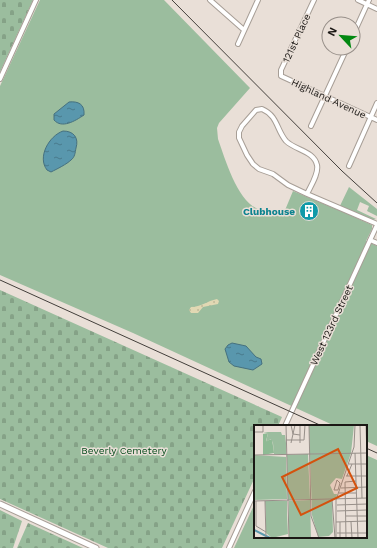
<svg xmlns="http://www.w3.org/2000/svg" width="377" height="548" font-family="'Work Sans',sans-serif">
  <defs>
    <pattern id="sand-dots" width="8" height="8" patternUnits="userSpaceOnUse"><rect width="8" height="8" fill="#e1d8b3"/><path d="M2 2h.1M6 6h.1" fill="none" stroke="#c0b999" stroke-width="1.8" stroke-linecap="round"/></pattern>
    <pattern id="cemetery-stones" width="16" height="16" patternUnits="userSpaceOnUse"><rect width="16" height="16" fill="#9bbd9e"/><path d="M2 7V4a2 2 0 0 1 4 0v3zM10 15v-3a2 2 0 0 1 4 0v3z" fill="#85a287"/></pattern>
    <pattern id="water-ripples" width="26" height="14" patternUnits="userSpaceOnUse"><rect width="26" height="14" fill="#5997ad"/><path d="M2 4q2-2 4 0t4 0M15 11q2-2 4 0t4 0" fill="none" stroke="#497a8c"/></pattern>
  </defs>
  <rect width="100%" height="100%" fill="#e9dfd7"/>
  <path fill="#9bbd9e" d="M40,0H164L250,88L219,123L217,128L218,139C225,159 237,199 256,208C264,213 274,214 283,215L293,191L338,210L349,187L377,209V216L367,211L369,206L360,202L357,210L376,219L372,220L354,212L352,216L372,225V229L366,241L377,246V446L366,441V426H335L133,333L0,275V86Z
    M366,455L377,460V548H234L255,503V537H366Z"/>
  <path fill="url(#sand-dots)" d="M217,299L219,301L218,304L203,307L198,313H191L189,310L191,307C201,307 207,301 217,299Z"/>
  <path fill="url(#cemetery-stones)" d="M0,0H33L0,72Z
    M0,290L282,417L278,426H255V477L222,548H108L0,499Z
    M0,510L22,521L13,548H0Z
    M28,523L83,548H17Z"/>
  <path fill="url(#water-ripples)" stroke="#46717f" d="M69,102C78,101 85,104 84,115C75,121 62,129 54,120V114Z
    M63,131C74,131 79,138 76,148C75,153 75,157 71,160C67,164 57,169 51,172L47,170C37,157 49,136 63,131Z
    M232,343L246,346L256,357L261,359L262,364L253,370L234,366L229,362L225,349L228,345Z"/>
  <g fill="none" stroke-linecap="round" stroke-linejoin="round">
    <defs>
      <path id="minor" d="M210,0L244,30
        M314,0L281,70V76L377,120
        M358,0L377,9
        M353,35L369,0
        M238,44L258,0
        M0,79L36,0
        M262,109C278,116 276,129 286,141C295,150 314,151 317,165C319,174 310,187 307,194L288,185L273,174L259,169L253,164L247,155L239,138V132L242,126L256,110Z
        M311,126L347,48
        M349,166L377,103
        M307,194L377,224
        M370,240L377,243
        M285,426L377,225
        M229,548L255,491"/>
      <path id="major" d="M0,504L96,548"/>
    </defs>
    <use href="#minor" stroke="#a79e96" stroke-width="6"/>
    <use href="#major" stroke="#a79e96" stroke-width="7"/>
    <use href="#minor" stroke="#fff" stroke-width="4"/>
    <use href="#major" stroke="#fff" stroke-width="5"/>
    <path stroke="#433f3b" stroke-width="1" d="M172,0L342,171L377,203
      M0,280L322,426
      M366,448L377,453"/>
  </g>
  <defs>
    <symbol id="building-disc" viewBox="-11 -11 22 22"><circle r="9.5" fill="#0f9aa8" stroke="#e9dfd7"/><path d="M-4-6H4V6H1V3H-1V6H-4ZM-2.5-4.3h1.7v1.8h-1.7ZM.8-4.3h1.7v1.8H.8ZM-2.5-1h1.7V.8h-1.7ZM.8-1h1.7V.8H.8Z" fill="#fff"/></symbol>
  </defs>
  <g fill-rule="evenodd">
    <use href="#building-disc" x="298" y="200" width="22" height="22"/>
  </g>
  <g text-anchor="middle" stroke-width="3" stroke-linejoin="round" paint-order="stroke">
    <g font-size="10" fill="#1b1815" stroke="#e9dfd7">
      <text transform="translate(296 38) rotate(-65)" y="4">121st Place</text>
      <text transform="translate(329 98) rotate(25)" y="4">Highland Avenue</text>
      <text transform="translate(331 325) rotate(-65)" y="4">West 123rd Street</text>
    </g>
    <g font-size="10" font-weight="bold" fill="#0d838f" stroke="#e9dfd7" text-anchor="end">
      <text x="295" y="215">Clubhouse</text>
    </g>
    <g font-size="10" fill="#044c1b" stroke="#e9dfd7">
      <text x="124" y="454">Beverly Cemetery</text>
    </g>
  </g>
  <g transform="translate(254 425)">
    <rect width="113" height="113" fill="#e9dfd7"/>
    <path d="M19,18H32V29H20ZM97,28L88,54L82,53L76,60L80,69H83L82,74H78L79,107L75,111L64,112L58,90L56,29ZM56,75L57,113H35V76Z" fill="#9bbd9e"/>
    <path d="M14,8L12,16L18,14L20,28L9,30V9Z" fill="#8eba94"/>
    <path d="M55,0H100L97,28L56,29ZM54,29L56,74L34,75L33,30ZM0,30L32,32L33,74L0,75ZM11,76H33V90H12Z" fill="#9bbd9e"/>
    <path d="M9,7H27L28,10H31L32,18H19L17,14L12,17L14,8ZM12,90H33L34,109L18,113L12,108Z" fill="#9bbd9e"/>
    <path fill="none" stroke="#5997ad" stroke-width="2" d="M0,105L16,113"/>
    <path fill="none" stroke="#978f89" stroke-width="1" d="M32,0L35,113M37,0L39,9L46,10M46,0V18M55,0L57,91L65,113M106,0L108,73M112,0L113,32M0,7H9V0M32,15H50L51,0M37,18L41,0M101,28L104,113M0,30L113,28M95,39H113M92,51H113M93,51L98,39M83,55L86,58L84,65H80ZM87,63L113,62M85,68H102M78,74L81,113M0,76L113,73M2,76V101L12,107M11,76L12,113M83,80L113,79M83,86L113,85M92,91H113M82,97L113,96M86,97V113M97,97L98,113M83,108H113M82,113V75L100,22L101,0M92,113L91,57L102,56"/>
    <path fill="#d4520d" fill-opacity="0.15" stroke="#d4520d" stroke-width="2" d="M84,24L103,63L47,90L28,52Z"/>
    <rect width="113" height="113" fill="none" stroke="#1b1815" stroke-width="2"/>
  </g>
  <g transform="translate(341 36) rotate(296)"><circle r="19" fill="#e9dfd7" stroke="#978f89"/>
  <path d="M0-3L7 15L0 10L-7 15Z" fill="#028811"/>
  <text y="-6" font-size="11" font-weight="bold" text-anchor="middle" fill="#1b1815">N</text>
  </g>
</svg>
